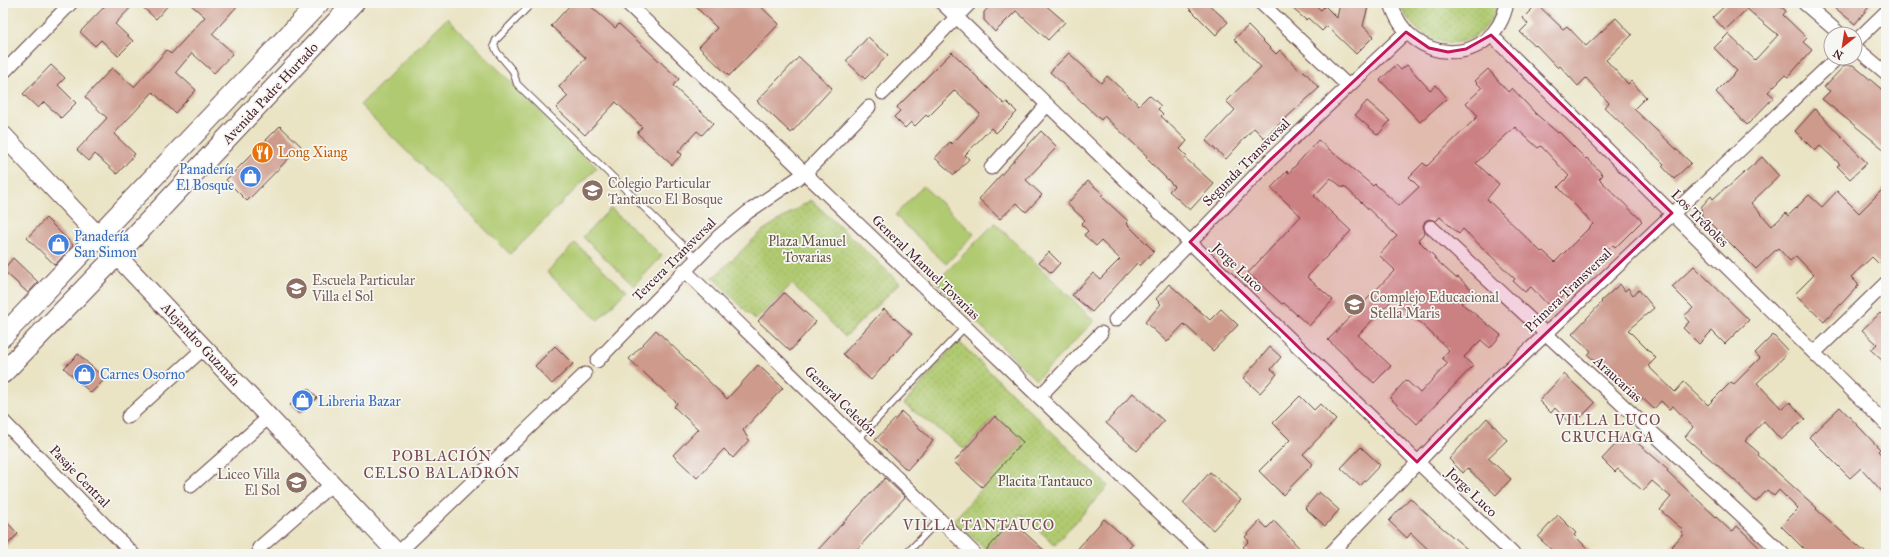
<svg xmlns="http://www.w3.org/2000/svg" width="1889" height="557" font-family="'IM FELL Great Primer',serif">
  <defs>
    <pattern id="grass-dots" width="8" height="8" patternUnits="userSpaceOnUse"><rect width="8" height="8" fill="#b0ca71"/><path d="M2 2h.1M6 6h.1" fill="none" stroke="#99ad62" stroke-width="1.8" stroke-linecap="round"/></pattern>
  </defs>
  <rect width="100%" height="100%" fill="#f6f6f2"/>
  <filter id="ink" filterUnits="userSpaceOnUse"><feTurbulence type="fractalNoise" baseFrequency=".025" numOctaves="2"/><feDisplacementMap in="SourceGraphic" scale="8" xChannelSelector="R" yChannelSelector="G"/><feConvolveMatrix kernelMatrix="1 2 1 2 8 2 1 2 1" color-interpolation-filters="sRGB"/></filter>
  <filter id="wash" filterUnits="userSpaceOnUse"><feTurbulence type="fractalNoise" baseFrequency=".012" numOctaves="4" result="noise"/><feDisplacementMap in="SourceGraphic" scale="16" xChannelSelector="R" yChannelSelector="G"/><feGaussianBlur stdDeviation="0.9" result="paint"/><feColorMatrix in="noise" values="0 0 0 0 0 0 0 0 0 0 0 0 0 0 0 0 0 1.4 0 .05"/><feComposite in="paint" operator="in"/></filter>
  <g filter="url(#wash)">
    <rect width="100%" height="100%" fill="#eae4c5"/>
    <path fill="url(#grass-dots)" stroke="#7d744e" d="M1400,3H1499C1482,57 1419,55 1400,3Z
      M811,200L900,283L845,337L792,284L755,320L713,278L762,231Z
      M958,341L1108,486L1055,545L1021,514L986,549L953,521L1023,442L995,416L965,449L904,404Z"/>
    <path fill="#b0ca71" stroke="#7d744e" d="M447,18L597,168L510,254L360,105Z
      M923,186L974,234L946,264L895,215Z
      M611,208L662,256L634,286L583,237Z
      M995,223L1094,321L1036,380L936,282Z
      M575,243L626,291L598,320L547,272Z"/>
    <g id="blocks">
      <path fill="#cd9a8c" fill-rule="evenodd" d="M108,3H135L115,24L133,41L118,56L101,40L95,46L80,32Z
        M138,3H170L156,19Z
        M189,3H240L212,34L233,53L214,73L192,53L176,72L196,90L175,113L153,92L114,134L135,154L117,174L95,154L89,161L77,150L107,118L85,97L112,68L134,87L167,50L171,54L205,17Z
        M572,3H587L615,28L619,24L679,79L673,86L713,123L702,135L697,131L678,152L682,154L672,165L637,133L642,127L616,102L585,135L556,108L568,96L559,87L586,58L551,26Z
        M692,3H757L779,24L729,76L699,47L717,28Z
        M993,3H1043L1065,22L1048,40L1016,11L995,32L984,20V12Z
        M1184,3H1207L1228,22L1216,35Z
        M1286,3H1313L1321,10L1325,6L1337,18L1340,3H1369L1363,26L1374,36L1356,54L1327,26L1322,31L1308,18L1306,20Z
        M1728,3H1777L1786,11L1783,15L1807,38L1803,42L1812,50L1788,77L1785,75L1768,92L1774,97L1747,125L1716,92L1737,71L1714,48L1728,34L1755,60L1778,35L1747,9L1725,30L1713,17Z
        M1829,3H1872L1855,24Z
        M1537,4L1563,29L1567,26L1586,46L1616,18L1632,35L1606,60L1628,84L1631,81L1646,97L1634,109L1691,163L1674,179L1662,166L1664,164L1604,107L1609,103L1586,78L1578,86L1560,66L1558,68L1536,45L1535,46L1520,32L1528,24L1523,18Z
        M1248,26L1276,54L1280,50L1302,73L1304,71L1319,88L1264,138L1254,128L1226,159L1206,141L1235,110L1226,101L1261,67L1234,39Z
        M868,37L888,55L865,79L846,61Z
        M952,52L1004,104L1007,102L1017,112L996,133L991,128L965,155L969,159L954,175L935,158L950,142L952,144L980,114L955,90L928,117L926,115L915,126L911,122L905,128L894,117L900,111L897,107Z
        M1069,53L1101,83L1107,76L1139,105L1149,95L1161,106L1158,109L1163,114L1161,116L1187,141L1180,149L1187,156L1185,158L1214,184L1190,210L1169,191L1174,186L1146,158L1147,156L1104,116L1101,120L1050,72Z
        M799,57L832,88L791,133L757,101Z
        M51,65L65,78L58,85L76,103L61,118L44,102L38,108L23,94Z
        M1396,65L1401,70L1407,65L1430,90L1436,85L1447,98L1420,122L1380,80Z
        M1845,65H1853L1886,93V151L1822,99L1830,91L1824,87Z
        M1488,69L1508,92L1512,88L1536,114L1558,133L1559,132L1586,159L1587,158L1603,175L1599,179L1642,221L1615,248L1612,245L1551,308L1531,287L1525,292L1513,281L1515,279L1463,229L1459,234L1440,217L1436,221L1429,219L1425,221L1423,226L1425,232L1418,240L1435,257L1434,258L1456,278L1458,277L1473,291L1461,303L1501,335L1490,348L1481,340L1464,357L1473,366L1417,424L1390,398L1406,380L1420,393L1448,363L1442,358L1449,350L1394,298L1358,335L1391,366L1374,383L1328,340L1395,270L1379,255L1397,236L1344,186L1343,188L1331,178L1314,196L1351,231L1307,277L1333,300L1309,326L1284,303L1282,304L1248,273L1301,216L1271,188L1287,171L1289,173L1318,140L1373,186L1375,184L1399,206L1419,187L1409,177L1423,163L1427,166L1478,116L1466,103L1482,88L1475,81ZM1515,127L1538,148L1541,146L1569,176L1558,187L1593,224L1555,262L1543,251L1541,252L1487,199L1499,184L1476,163Z
        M1367,101L1390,121L1378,135L1355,115Z
        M1815,109L1867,163L1850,179L1837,166L1840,164L1820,146L1815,151L1795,131Z
        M280,126L301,146L247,201L226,180Z
        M1041,131L1057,147L1026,180L1042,195L1026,212L1017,203L1000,219L979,199Z
        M1762,157L1779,176L1751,203L1772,226L1786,213L1788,216L1809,195L1822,207L1837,191L1859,213L1886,186V256L1879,264L1872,257L1851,277L1859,285L1824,322L1795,294L1814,275L1796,256L1790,261L1778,248L1756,269L1709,222L1708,223L1702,217L1701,207L1711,196L1713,199L1726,187L1727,188Z
        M1088,181L1103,194L1101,196L1128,221L1126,223L1154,251L1140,266L1137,263L1092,312L1072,295L1093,273L1100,279L1120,259L1101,241L1096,246L1084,235L1088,231L1081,224L1085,220L1067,204Z
        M46,218L73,245L55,265L27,238Z
        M1049,252L1060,263L1051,273L1039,262Z
        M13,258L38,282L28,293L3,270Z
        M1694,266L1749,320L1725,344L1712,331L1699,344L1683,328L1689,322L1684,316L1693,308L1672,287Z
        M1169,284L1210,320L1221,309L1238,325L1213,351L1184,324L1167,342L1145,322L1161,304L1156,299Z
        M1620,284L1625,291L1628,288L1633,295L1639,290L1654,308L1628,330L1656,358L1648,366L1675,392L1684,382L1708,405L1731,382L1734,384L1760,358L1755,353L1773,335L1789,352L1757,383L1782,409L1790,402L1805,419L1781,440L1764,421L1745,441L1759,453L1758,455L1817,508L1816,509L1867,554H1809L1781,526L1798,509L1779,490L1774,496L1767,490L1756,502L1740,487L1741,486L1685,437L1693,427L1673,406L1669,409L1661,401L1654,409L1613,371L1611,374L1588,355L1591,351L1572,334L1602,302L1601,301Z
        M784,293L816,322L790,351L758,321Z
        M884,309L912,334L871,380L843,354Z
        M1880,313L1886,319V364L1871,350L1877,344L1862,330Z
        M656,330L727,399L758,365L783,388L743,430L749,440L733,458L724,449L697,478L673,455L698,429L674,407L677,403L629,359Z
        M555,346L573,364L552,384L535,366Z
        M1270,347L1281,357L1271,369L1277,374L1260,393L1243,378Z
        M78,354L105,379L91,393L64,368Z
        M1564,374L1595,403L1572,426L1555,408L1551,413L1539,401Z
        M308,388L317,398L299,414L290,405Z
        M1133,393L1164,421L1137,451L1106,423Z
        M1300,396L1314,410L1320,404L1336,420L1303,454L1313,464L1283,495L1259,471L1290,440L1273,423Z
        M1840,407L1880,449L1878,451L1886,460V496L1861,468L1850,478L1809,437Z
        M902,412L933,441L907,470L875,440Z
        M995,416L1023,442L982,487L954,462Z
        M1487,418L1507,440L1488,458L1511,479L1496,495L1467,468L1463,473L1449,459Z
        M1626,433L1668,469L1667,471L1732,532L1737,526L1766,554H1669L1674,548L1672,546L1683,534L1681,532L1683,530L1660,510L1671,497L1652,481L1643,491L1618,469L1615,472L1602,459Z
        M1361,447L1380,465L1360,486L1341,468Z
        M1210,472L1241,500L1213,530L1183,503Z
        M885,478L905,497L861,545L852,554H814Z
        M1319,492L1339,510L1325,526L1305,508Z
        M1410,498L1433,520L1473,554H1433L1411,533L1407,538L1389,521Z
        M1558,515L1576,533L1574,535L1593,554H1556L1538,537Z
        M3,518L18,534L3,549Z
        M1104,519L1133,544L1124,554H1073Z
        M1012,521L1048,554H983Z
        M1260,521L1267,528L1274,521L1305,554H1250L1243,547L1249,541L1245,537Z"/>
    </g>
  </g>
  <g filter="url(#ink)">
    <use href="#blocks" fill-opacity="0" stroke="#623d42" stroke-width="1"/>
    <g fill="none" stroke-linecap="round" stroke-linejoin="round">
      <defs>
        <path id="lane" d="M532,3L496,40L494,45L497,52L513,71L517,84L696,258
          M858,439L965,327
          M906,554L940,519"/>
        <path id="street" d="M627,3L1203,554
          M942,3L1513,554
          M1261,3L1348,86
          M1391,3C1409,67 1494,69 1507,3
          M1804,3L1840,34
          M1491,35L1886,424
          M1855,42L1886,12
          M1855,47L1886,73
          M3,73L71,3
          M883,93L970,3
          M991,168L1047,105
          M1431,227L1783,554
          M684,270L975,554
          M1115,320L1269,161L1406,32
          M1814,353L1886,283
          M597,361L719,236L748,212L805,173L869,107
          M1039,397L1101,333
          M128,417L204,348
          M3,421L133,554
          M191,486L269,417
          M259,548L332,484
          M397,554L585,374
          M1330,554L1492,385L1837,58"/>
        <path id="secondary" d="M3,135L398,554"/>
        <path id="primary" d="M3,336L319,3
          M3,373L117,255L354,3"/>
      </defs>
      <use href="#lane" stroke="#623d42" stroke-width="8"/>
      <use href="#street" stroke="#623d42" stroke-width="15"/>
      <use href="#secondary" stroke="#623d42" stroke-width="20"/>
      <use href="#primary" stroke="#623d42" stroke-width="22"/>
      <use href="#lane" stroke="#fff" stroke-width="6"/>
      <use href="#street" stroke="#fff" stroke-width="13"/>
      <use href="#secondary" stroke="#fff" stroke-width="18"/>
      <use href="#primary" stroke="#fff" stroke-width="20"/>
    </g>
  </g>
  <path fill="#c2185b" fill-opacity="0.2" stroke="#c2185b" stroke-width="3" stroke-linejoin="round" d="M1406,32L1429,48L1448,52L1466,49L1491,35L1672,213L1492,385L1417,462L1190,242L1269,161Z"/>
  <defs>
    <symbol id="restaurant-disc" viewBox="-11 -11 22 22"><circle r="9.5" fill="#e8710a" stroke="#f6f6f2"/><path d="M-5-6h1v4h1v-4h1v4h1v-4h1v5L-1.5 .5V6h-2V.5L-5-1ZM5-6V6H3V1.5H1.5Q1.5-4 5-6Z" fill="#fff"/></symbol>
    <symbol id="shop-disc" viewBox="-11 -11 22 22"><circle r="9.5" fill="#3f7fe0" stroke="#f6f6f2"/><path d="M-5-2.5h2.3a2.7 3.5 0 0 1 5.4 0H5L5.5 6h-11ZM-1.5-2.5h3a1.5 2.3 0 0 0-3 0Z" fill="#fff"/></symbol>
    <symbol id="school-disc" viewBox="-11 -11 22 22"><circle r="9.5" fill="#8d6e63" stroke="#f6f6f2"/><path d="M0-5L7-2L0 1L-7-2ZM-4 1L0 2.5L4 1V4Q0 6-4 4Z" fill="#fff"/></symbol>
  </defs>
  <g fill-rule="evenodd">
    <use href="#restaurant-disc" x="250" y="140" width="25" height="25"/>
    <use href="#shop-disc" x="238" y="164" width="25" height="25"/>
    <use href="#school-disc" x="580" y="178" width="25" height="25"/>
    <use href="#shop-disc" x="46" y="232" width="25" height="25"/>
    <use href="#school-disc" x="284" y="276" width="25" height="25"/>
    <use href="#school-disc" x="1342" y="292" width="25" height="25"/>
    <use href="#shop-disc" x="72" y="362" width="25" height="25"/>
    <use href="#shop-disc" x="290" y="388" width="25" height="25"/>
    <use href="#school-disc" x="284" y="470" width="25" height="25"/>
  </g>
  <g text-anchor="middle" stroke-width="3.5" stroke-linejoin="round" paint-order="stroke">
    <g font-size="14" fill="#4a1f2b" stroke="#f6f6f2">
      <text transform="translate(270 93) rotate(-47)" y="5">Avenida Padre Hurtado</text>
      <text transform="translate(1246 162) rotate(-45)" y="5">Segunda Transversal</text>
      <text transform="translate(1700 218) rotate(45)" y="5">Los Tréboles</text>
      <text transform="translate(674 259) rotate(-45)" y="5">Tercera Transversal</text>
      <text transform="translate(926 267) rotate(44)" y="5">General Manuel Tovarias</text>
      <text transform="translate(1238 267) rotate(44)" y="5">Jorge Luco</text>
      <text transform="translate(1568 290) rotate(-44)" y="5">Primera Transversal</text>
      <text transform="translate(201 344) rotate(47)" y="5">Alejandro Guzmán</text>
      <text transform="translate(1618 379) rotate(43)" y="5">Araucarias</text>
      <text transform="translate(841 401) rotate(44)" y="5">General Celedón</text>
      <text transform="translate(80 476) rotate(46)" y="5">Pasaje Central</text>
      <text transform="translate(1472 492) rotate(44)" y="5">Jorge Luco</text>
    </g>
    <g font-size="14" fill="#c56008" stroke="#f6f6f2" text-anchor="start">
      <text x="278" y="157">Long Xiang</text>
    </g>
    <g font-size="14" fill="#366cbe" stroke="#f6f6f2" text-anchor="start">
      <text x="234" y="174" text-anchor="end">Panadería<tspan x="234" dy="16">El Bosque</tspan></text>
      <text x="74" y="241">Panadería<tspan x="74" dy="16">San Simon</tspan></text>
      <text x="100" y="379">Carnes Osorno</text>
      <text x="318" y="406">Libreria Bazar</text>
    </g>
    <g font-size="14" fill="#785e54" stroke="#f6f6f2" text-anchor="start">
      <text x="608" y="188">Colegio Particular<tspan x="608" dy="16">Tantauco El Bosque</tspan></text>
      <text x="312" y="285">Escuela Particular<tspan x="312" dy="16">Villa el Sol</tspan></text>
      <text x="1370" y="302">Complejo Educacional<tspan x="1370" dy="16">Stella Maris</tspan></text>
      <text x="280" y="479" text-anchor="end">Liceo Villa<tspan x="280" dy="16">El Sol</tspan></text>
    </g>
    <g font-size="14" fill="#695240" stroke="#f6f6f2">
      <text x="807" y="246">Plaza Manuel<tspan x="807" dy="16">Tovarias</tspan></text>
      <text x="1045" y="486">Placita Tantauco</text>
    </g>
    <g font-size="15" letter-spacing="1" fill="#784a4d" stroke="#f6f6f2">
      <text x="1608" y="425">VILLA LUCO<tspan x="1608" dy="17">CRUCHAGA</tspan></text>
      <text x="442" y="461">POBLACIÓN<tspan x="442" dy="17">CELSO BALADRÓN</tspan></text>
      <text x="979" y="530">VILLA TANTAUCO</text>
    </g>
  </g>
  <rect width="1889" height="557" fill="none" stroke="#f6f6f2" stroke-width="16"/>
  <g transform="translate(1843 46) rotate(210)"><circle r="19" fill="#f6f6f2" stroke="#b1a0a2"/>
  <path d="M0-3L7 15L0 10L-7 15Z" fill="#c8321e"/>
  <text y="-6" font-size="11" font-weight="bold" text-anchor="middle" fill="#4a1f2b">N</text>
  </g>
</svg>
